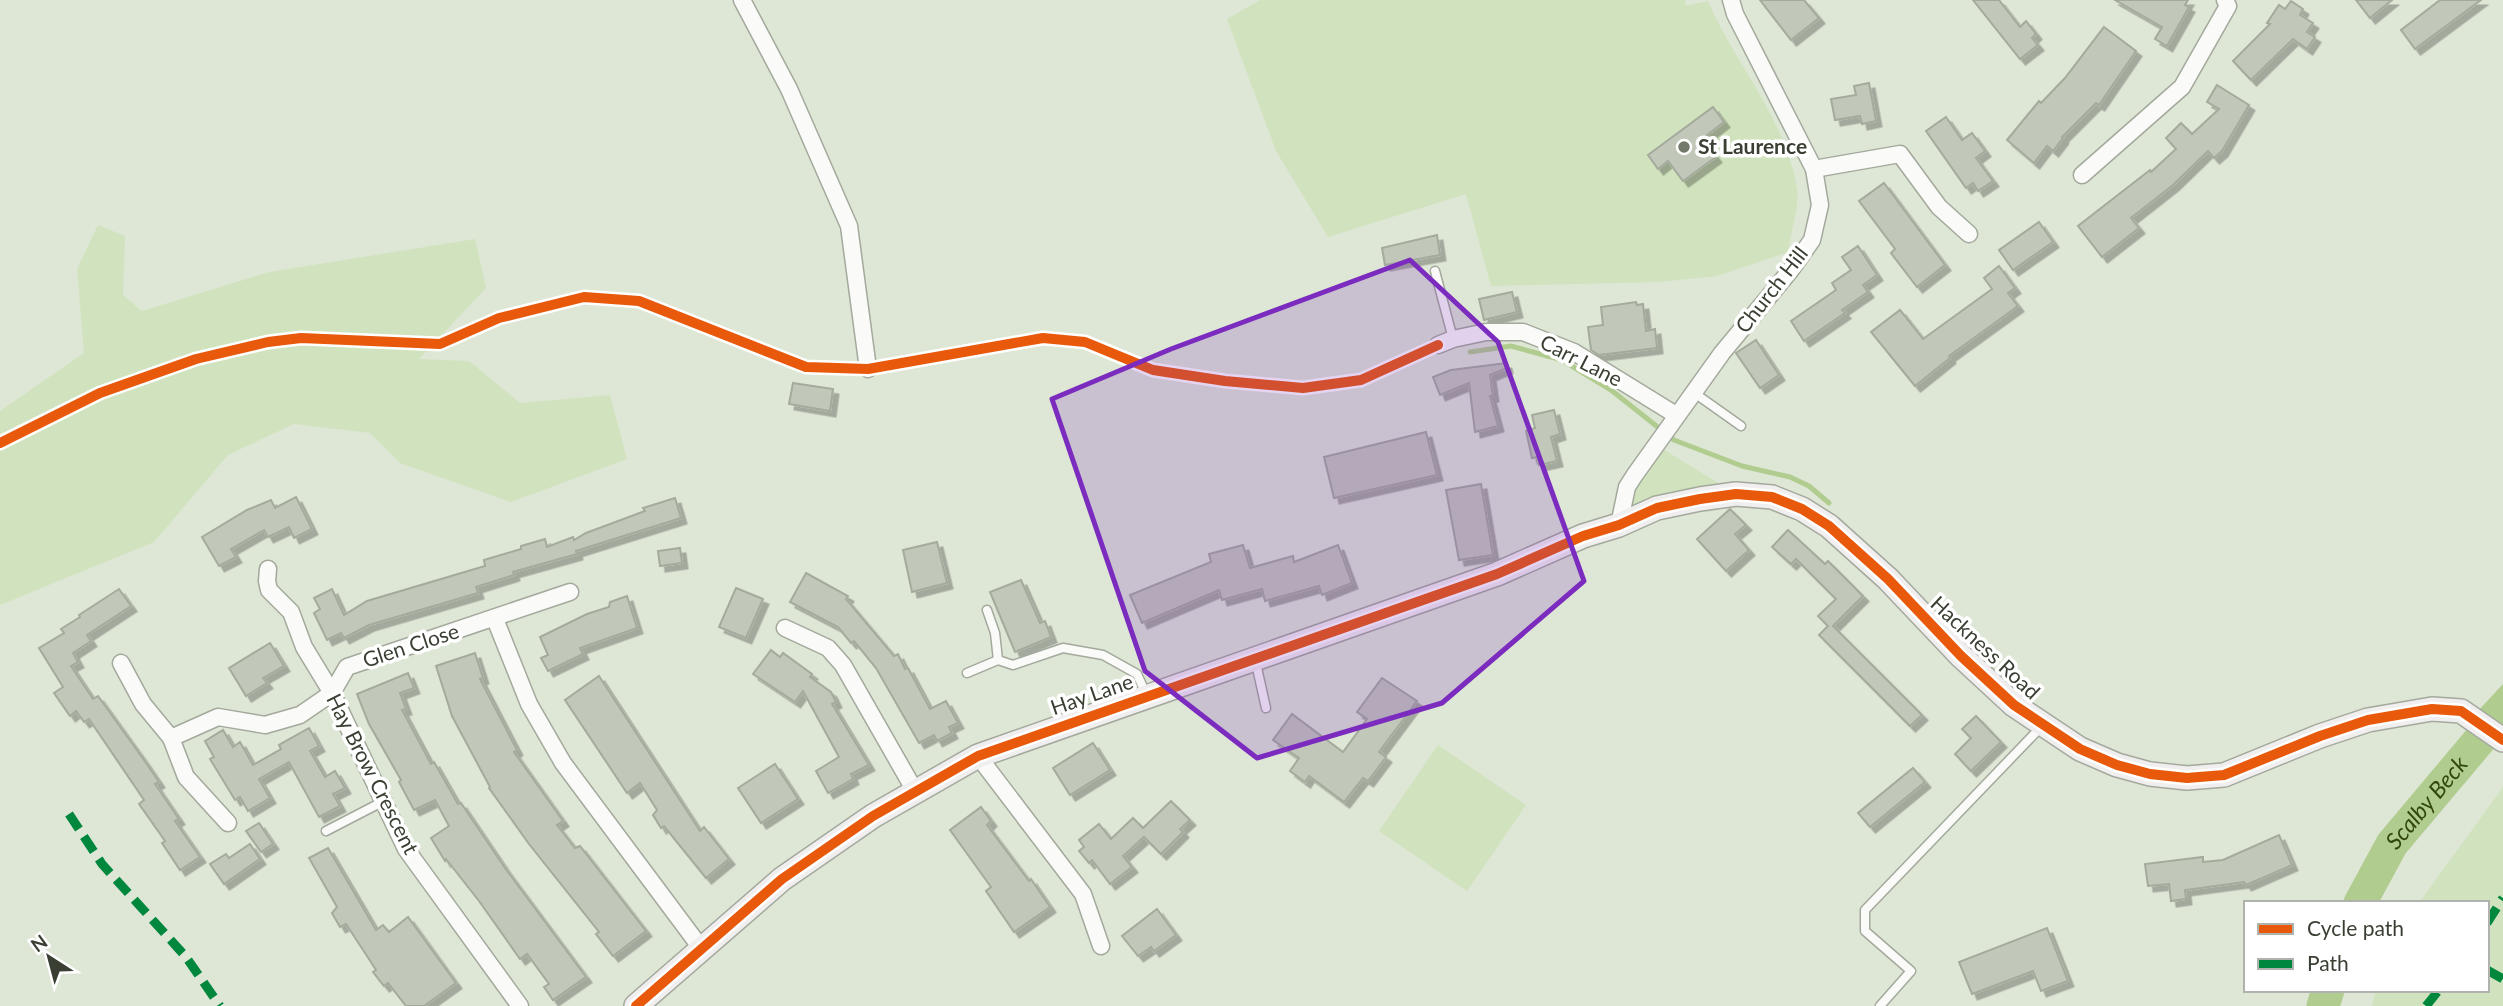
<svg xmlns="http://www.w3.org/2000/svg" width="2503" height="1006" font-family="Lato,sans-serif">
<defs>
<filter id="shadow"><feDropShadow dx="5.5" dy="5.5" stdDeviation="0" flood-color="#0004"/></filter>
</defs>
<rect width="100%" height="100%" fill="#dee6d5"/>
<g fill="#d1e3be">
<path d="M1260,0h425l1,6 22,-5c27,63 78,118 89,188 3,16 -7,46 -9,63l-71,24 -57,6 -169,4 -25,-92 -138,43 -52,-86 -49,-132z"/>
<path d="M98,225l27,11 -2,59 19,16 127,-39 206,-33 11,49 -67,71 50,2 51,42 90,-8 17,64 -116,43 -111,-39 -30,-30 -76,-9 -66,31 -74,87 -154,63v-194l84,-58 -7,-84z"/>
<path d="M1655,444l81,50 -117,31z"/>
<path d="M1438,745l88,60 -59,86 -88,-60z"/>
<path d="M2503,787v219h-131l4,-16h111v-87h-68z"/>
</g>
<path fill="#b1cc8f" d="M2503,684v48l-25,-21z"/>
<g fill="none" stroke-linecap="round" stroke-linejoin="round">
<path stroke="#b1cc8f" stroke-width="5" d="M1470,352l41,-6 51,14 49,30 63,50 68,26 48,11 19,9 20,17"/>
<g stroke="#b1cc8f" stroke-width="33">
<path id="s1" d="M2360,903l32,-59 111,-132"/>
<path d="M2323,1006l5,-16"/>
</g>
</g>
<g fill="#c1c8ba" stroke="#a4ab9d" stroke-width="2" filter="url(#shadow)">
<path d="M1760,0h44l15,18 -28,22z"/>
<path d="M1973,0h26l21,27 6,-6 10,13 -4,4 6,7 -18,14z"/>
<path d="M2115,0h73l-3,5 4,2 -22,39 -12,-7 7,-12z"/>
<path d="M2356,0h36l-22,18z"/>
<path d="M2440,0h41l-66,49 -14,-19z"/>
<path d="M2291,1l12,8 -3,6 13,8 -6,9 8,5 -8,12 -14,-10 -42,41 -18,-19 37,-37 -3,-1 12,-18 6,4z"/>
<path d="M2104,27l32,24 -37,54 -3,-2 -34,34 1,1 -10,13 -6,-5 -13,17 -27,-23 32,-39 2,2 24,-25z"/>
<path d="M1869,83l7,38 -14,3 -2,-8 -25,4 -4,-21 25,-4 -2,-9z"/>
<path d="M2217,85l32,20 -27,46 -8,7 -6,-7 -35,34 -42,33 8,10 -37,29 -24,-31 72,-56 1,2 25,-23 -10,-11 15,-15 11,11 27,-25 -12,-7z"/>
<path d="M1713,107l11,15 -22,17 14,18 -33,24 -15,-20 -10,8 -10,-14z"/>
<path d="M1946,117l16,23 10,-7 13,18 -9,7 17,23 -15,10 -5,-8 -7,5 -40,-57z"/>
<path d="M1884,183l61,82 -28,22 -26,-34 4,-4 -36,-48z"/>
<path d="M2039,222l14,20 -40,28 -14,-20z"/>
<path d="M1437,235l3,20 -55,10 -3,-17z"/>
<path d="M1858,246l19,29 -14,10 5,7 -26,18 3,3 -41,28 -13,-20 45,-31 -4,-7 19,-13 -9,-13z"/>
<path d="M1999,266l16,22 -7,5 10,13 -69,50 1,2 -35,28 -44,-54 29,-22 23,29 69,-50 -8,-11z"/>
<path d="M1512,292l5,20 -33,8 -5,-21z"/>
<path d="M1636,302l1,3 6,-1 3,27 9,-2 2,19 -58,7 -8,-5 -3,-23 15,-2 -2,-18z"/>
<path d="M1756,340l23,35 -19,13 -24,-35z"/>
<path d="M1506,363l1,5 -17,7 3,21h-3l8,30 -23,6 -6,-49 -29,12 -7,-18 18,-7z"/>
<path d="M793,383l40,6 -3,22 -41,-7z"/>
<path d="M1554,410l6,24 -9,3 6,24 -18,4 -1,-8 -6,1 -6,-27 9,-3 -3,-13z"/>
<path d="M1426,432l11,43 -103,23 -10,-41z"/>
<path d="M1481,484l12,71 -34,5 -13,-70z"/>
<path d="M296,497l16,32 -18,9 -5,-11 -21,10 -4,-7 -33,19 5,8 -17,9 -17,-29 45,-27 24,-10 4,8z"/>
<path d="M675,498l6,20 -105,33 1,3 -64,18 1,3 -38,12 2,6 -109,32 -25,13 -3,-5 -14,7 -13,-27 6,-4 -6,-11 18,-9 12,26 23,-14 118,-35 -1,-6 37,-11v-3l24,-7 2,8 26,-10 1,3 12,-7 59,-22 -2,-3z"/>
<path d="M1730,509l16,16 -11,9 14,16 -23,21 -29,-32z"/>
<path d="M1788,530l37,34 3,-3 35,35 -30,30 89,89 -12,11 -91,-91 9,-9 -10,-10 18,-17 -40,-40 -5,5 -19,-17z"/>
<path d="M937,542l10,41 -35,9 -9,-42z"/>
<path d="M1243,545l7,23 43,-12 1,6 44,-17 14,38 -30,12 -3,-9 -54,15 -3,-12 -40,11 -3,-10 -77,33 -12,-28 81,-33 -2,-8z"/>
<path d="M680,548l2,15 -22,3 -2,-15z"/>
<path d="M806,573l42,23 -2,3 48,57 4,-2 7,15 3,-1 22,41 16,-8 12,22 -9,4 3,6 -15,8 -3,-6 -15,8 -43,-75 -22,-27 -3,2 -13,-16 -48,-25z"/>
<path d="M1021,580l19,43 5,-2 6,16 -36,15 -25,-60z"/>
<path d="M736,588l27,11 -17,39 -27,-11z"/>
<path d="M119,589l12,17 -44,29 4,6 -18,12 5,9 -7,4 22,33 5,-3 46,64 15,22 -4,2 24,35 -4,2 25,36 -20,13 -18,-27 3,-2 -26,-37 5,-4 -55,-81 -5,3 -8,-11 -6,5 -16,-23 9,-6 -24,-39 25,-15 -3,-4 19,-12 -1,-2z"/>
<path d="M627,596l10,32 -57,20 3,6 -35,17 -7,-13 7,-3 -8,-18 47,-23 22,-7 1,-5z"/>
<path d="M270,643l14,23 -21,12 4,5 -21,13 -17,-28z"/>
<path d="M771,650l9,7 3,-4 29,21 -2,3 21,15 5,10 -4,2 37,61 -18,9 2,5 -25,14 -12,-22 23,-14 -36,-66 -8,11 -42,-28z"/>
<path d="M475,653l8,25 -3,1 37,71 -3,2 49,69 -6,4 18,23 5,-2 66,85 -33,25 -17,-22 3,-2 -70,-88 -40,-56 1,-1 -38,-71 -16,-50z"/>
<path d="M408,673l6,15 -14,5 6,16 -4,1 29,54 3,-2 24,42 3,-1 44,65 81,109 -33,23 -9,-13 5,-3 -22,-30 -7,5 -41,-58 -33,-42 -1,2 -14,-23 18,-12 -14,-26 -21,10 -15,-28 2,-2 -32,-56 -12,-30z"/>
<path d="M599,676l101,155 4,-4 25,32 -23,19 -42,-52 -3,2 -8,-13 4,-5 -17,-27 -13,10 -62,-93z"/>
<path d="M1382,678l35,23 -38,51 7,5 -18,24 -5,-3 -19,24 -35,-26 -4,6 -15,-11 9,-13 -26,-18 19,-26 51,38 24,-33 -10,-7z"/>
<path d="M1976,716l25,26 -30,29 -16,-17 16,-16 -9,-9z"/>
<path d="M309,728l10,18 -9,5 15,26 10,-6 10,17 -12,6 7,12 -21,11 -30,-55 -30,17 11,19 -22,13 -8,-14 -5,3 -25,-41 4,-2 -9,-16 18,-11 10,17 7,-5 13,23 28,-16 -2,-4z"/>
<path d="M1093,743l17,27 -40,25 -17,-27z"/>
<path d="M775,764l23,35 -37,24 -23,-35z"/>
<path d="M1913,768l12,14 -55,45 -12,-14z"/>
<path d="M1171,801l19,19 -10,9 3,3 -22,22 -17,-17 -21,19 9,11 -22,17 -18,-24 -3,3 -10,-12 5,-4 -5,-7 20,-16 12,15 22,-21 10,10z"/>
<path d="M981,807l10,14 -4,4 42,56 2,-2 19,28 -36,25 -28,-41 5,-4 -41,-57z"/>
<path d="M259,823l14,21 -12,8 -15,-21z"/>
<path d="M2279,835l13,30 -46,20 -2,-3 -59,8 1,9 -15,2 -2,-17 -21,2 -3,-22 58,-7v5l20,-2z"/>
<path d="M250,844l10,15 -36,25 -14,-20 16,-10 3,4z"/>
<path d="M328,848l48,82 7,-5 6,7 19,-15 48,66 -32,23h-18l-18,-23 -4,3 -11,-14 3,-2 -9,-14 -21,-32 -6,3 -8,-14 5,-6 -28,-49z"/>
<path d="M1157,909l19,26 -22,16 -3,-4 -13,9 -16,-20z"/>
<path d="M2047,928l21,53 -27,10 -8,-20 -61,23 -13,-32z"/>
</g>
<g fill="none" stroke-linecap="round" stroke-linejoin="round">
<defs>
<g id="lane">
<path d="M1435,271l18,68"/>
<path d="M1693,392l48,34"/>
<path d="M987,610l8,23 3,27 15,5 50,-17 40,7 34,19 9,20"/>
<path d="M1255,659l11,49"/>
<path d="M967,673l31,-13"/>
<path d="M326,831l58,-30"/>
<path d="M1880,1006l31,-35 -46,-40v-21l176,-183"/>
</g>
<g id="street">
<path d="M742,0l47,89 60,137 19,143"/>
<path d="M1814,169l86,-15 39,53 30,27"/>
<path d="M2082,175l100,-88 46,-81 -3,-6"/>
<path d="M1438,345l15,-6 33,-7h37l51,20 102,63"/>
<path d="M1619,525l8,-38 7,-11 88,-123 68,-82 22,-31 8,-35 -6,-36 -79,-155 -4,-14"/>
<path d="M268,569l-1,12 2,9 22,22 13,35 28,46 74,156 114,157"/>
<path d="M495,619l34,85 34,59 138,185"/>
<path d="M785,628l43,20 15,17 72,126"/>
<path d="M121,663l22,41 28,34"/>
<path d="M978,756l105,138 18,52"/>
<path d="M228,823l-42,-46 -15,-39 47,-21 47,8 35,-10 32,-22 15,-26 223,-75"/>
</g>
<path id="secondary" d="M636,1006l146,-127 91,-63 105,-60 519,-182 86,-38 36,-11 38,-17 43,-9 36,-5 36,3 30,12 27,17 59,53 73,77 53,49 66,44 37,16 33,9 37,4 37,-3 96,-39 48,-16 64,-11 29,2 42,29"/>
</defs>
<use href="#lane" stroke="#a3a99c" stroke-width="11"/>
<use href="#street" stroke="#a3a99c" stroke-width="19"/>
<use href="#secondary" stroke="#a3a99c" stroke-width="26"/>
<use href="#lane" stroke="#fafbf9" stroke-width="8"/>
<use href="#street" stroke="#fafbf9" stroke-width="16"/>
<use href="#secondary" stroke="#f1eeef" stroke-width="23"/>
<g stroke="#00873e" stroke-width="9" stroke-dasharray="18 9" stroke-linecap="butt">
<path d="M69,814l33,50 84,93 34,49"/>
<path d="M2487,923l16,-25"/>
<path d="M2487,970l16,9"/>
<path d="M2426,1006l13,-16"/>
</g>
<defs>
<g id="cycleway">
<path d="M0,443l100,-50 96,-34 72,-17 33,-4 139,6 59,-26 85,-21 55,4 167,66 62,2 175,-31 42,4 68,28 72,11 78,7 58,-8 77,-35"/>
<path d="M636,1006l146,-127 91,-63 105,-60 519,-182 86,-38 36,-11 38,-17 43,-9 36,-5 36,3 30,12 27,17 59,53 73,77 53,49 66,44 37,16 33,9 37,4 37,-3 96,-39 48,-16 64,-11 29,2 42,29"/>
</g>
</defs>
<use href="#cycleway" stroke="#fff" stroke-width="15"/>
<use href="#cycleway" stroke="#e8590c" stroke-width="10"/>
</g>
<path fill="#7b2cbf" fill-opacity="0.2" stroke="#7b2cbf" stroke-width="5" stroke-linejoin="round" d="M1410,260l88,82 86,239 -142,122 -185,55 -112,-87 -93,-272 119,-50z"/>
<circle fill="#73796b" stroke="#fff" stroke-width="2.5" cx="1684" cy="147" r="7"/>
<g text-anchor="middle" stroke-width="7" stroke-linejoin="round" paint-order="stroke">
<g font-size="21" font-weight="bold" fill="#393f32" stroke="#fff" text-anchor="start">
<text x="1698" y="154">St Laurence</text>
</g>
<g font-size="21" fill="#393f32" stroke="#fff">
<text transform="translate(1772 290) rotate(-52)" y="7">Church Hill</text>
<text transform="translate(1581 361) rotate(27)" y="7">Carr Lane</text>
<text transform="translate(411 646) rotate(-18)" y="7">Glen Close</text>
<text transform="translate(1985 648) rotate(43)" y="7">Hackness Road</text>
<text transform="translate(1092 695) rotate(-19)" y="7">Hay Lane</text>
<text transform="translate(372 774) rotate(63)" y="7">Hay Brow Crescent</text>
</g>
<g font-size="23" font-style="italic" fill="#32470d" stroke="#fff">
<text dy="8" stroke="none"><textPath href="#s1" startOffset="121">Scalby Beck</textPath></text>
</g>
</g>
<rect x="2244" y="901" width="245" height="91" fill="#ffffff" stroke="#b0b2ad" stroke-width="2"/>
<rect x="2258" y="924" width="35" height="10" fill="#e8590c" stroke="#b0b2ad" stroke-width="2"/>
<text x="2307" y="936" font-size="21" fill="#393f32">Cycle path</text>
<rect x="2258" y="959" width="35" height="10" fill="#00873e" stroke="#b0b2ad" stroke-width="2"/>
<text x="2307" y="971" font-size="21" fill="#393f32">Path</text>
<g transform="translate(49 957) rotate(324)" stroke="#ffffff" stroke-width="5" paint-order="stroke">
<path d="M0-5L12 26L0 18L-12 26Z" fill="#393f32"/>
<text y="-10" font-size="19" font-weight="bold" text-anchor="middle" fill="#393f32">N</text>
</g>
</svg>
